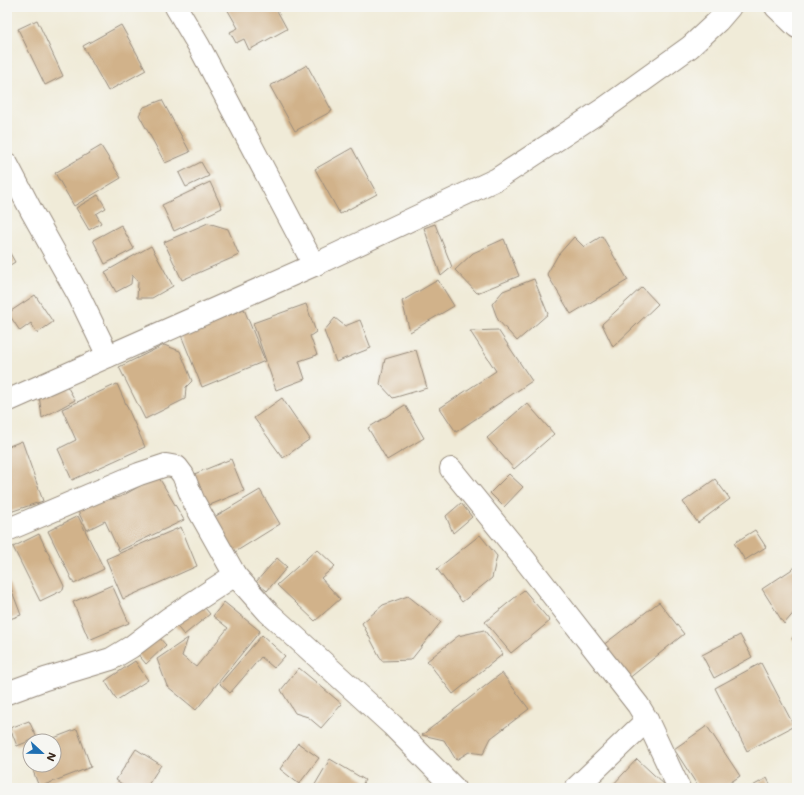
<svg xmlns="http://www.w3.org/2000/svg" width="804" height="795" font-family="Mali,sans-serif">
<rect width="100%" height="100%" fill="#f6f6f2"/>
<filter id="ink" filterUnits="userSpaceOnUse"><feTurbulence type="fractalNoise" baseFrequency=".025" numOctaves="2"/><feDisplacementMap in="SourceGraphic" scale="8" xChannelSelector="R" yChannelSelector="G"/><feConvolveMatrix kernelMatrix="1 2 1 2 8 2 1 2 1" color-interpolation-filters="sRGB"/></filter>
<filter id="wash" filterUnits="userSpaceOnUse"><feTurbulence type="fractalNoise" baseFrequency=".012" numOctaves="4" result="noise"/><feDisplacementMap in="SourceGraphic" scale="16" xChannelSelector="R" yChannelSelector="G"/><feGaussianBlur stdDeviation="0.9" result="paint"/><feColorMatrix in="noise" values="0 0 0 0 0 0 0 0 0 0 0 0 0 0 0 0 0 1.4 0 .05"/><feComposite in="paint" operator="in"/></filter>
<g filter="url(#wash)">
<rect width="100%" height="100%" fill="#f0ebd8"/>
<g id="blocks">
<g fill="#d1b28a">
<path d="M226,7h49l12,22 -38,21 -5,-11 -8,4 -6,-11 8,-4z"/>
<path d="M37,20l26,56 -18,9 -27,-56z"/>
<path d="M121,25l25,45 -38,21 -25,-45z"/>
<path d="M307,65l25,46 -37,20 -25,-45z"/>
<path d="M162,100l28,52 -25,11 -26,-48 5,-8z"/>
<path d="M101,146l20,32 -47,28 -19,-33z"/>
<path d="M352,148l25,46 -37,20 -25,-45z"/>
<path d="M201,162l8,14 -23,11 -7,-14z"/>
<path d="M210,182l12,26 -48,23 -12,-26z"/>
<path d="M98,195l8,13 -10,6 5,9 -12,7 -13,-22z"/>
<path d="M208,223l20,6 11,26 -57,25 -18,-38z"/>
<path d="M435,224l17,43 -11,9 -17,-48z"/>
<path d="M121,225l13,24 -29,15 -12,-24z"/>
<path d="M602,236l26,44 -57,34 -24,-40 11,-19 16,-18 10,10z"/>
<path d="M504,239l15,37 -42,17 -22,-23 18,-17z"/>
<path d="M151,246l22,40 -21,12h-15l1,-16 -6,-7 -1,9 -15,8 -11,-20z"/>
<path d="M7,248l8,14 -8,5z"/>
<path d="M534,279l14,35 -31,27 -19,-21 -6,-16 11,-13z"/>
<path d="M438,280l16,26 -44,26 -8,-31z"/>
<path d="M642,287l16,17 -45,43 -11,-23z"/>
<path d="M35,295l18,27 -16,11 -6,-10 -11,8 -12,-18z"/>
<path d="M306,304l10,28 -6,4 7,19 -18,6 6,18 -29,11 -23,-67z"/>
<path d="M244,309l21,52 -63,26 -21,-52z"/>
<path d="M335,318l10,8 15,-6 11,28 -35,14 -12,-31z"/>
<path d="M498,330l34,51 -76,51 -16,-24 56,-37 -26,-40z"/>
<path d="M164,345l16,6 12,30 -6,6 -1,12 -40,20 -26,-52z"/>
<path d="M416,350l11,38 -34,10 -13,-14 5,-25z"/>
<path d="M64,381l11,19 -33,18 -3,-23z"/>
<path d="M117,384l28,63 -73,33 -14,-31 18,-9 -14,-31z"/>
<path d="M282,398l28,41 -27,19 -29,-40z"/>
<path d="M527,403l27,31 -40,35 -27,-31z"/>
<path d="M405,405l19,33 -37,22 -19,-32z"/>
<path d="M22,441l21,60 -36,12v-66z"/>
<path d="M231,459l13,32 -39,16 -13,-32z"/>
<path d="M509,474l14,13 -19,20 -14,-14z"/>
<path d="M158,476l26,44 -65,31 -14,-30 -18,9 -11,-23 44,-10z"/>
<path d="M715,479l15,20 -32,24 -15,-21z"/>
<path d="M260,490l20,34 -48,30 -21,-35z"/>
<path d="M461,503l11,14 -19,16 -7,-17z"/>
<path d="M78,516l26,53 -30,15 -26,-53z"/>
<path d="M181,527l16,39 -74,33 -17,-40z"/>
<path d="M755,530l11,17 -21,13 -11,-17z"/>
<path d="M39,534l25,52 -1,4 -23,11 -27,-54z"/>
<path d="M480,535l17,21 -5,22 -30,24 -25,-33z"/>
<path d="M317,549l18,17 -14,12 19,21 -25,22 -38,-36z"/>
<path d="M277,558l10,9 -20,24 -11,-9z"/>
<path d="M797,566v43l-13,15 -22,-35z"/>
<path d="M7,578l14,37 -14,5z"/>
<path d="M112,585l17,38 -40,17 -16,-38z"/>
<path d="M524,590l26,31 -39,32 -26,-31z"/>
<path d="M408,596l33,26 -30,38 -29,1 -20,-38 21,-18z"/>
<path d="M200,602l10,12 -26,21 -10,-12z"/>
<path d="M224,602l36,29 -64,79 -29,-24 -10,-27 31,-21 -6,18 14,11 32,-39 -15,-12z"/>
<path d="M659,602l25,32 -56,45 -26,-33z"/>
<path d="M484,630l19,24 -50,40 -26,-33 31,-25z"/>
<path d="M797,630v12l-5,-3z"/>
<path d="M156,634l10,11 -20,19 -10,-12z"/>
<path d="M262,635l23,21 -11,12 -13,-11 -31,36 -10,-9z"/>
<path d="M740,635l12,22 -38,21 -12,-23z"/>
<path d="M135,661l13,19 -31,20 -12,-19z"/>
<path d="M761,663l33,63 -47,25 -32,-63z"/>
<path d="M299,668l43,36 -21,24 -13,-11 -13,-4 -14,-23z"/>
<path d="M502,673l27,36 -38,29 -8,16 -14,-2 -13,8 -12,-20 -22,-5z"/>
<path d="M29,721l8,17 -20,8 -7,-18z"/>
<path d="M707,726l33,50 -18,12h-23l-25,-39z"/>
<path d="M77,729l14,38 -52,20 -8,-22h23v-24h-8z"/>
<path d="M298,743l21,15 -20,26 -19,-15z"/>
<path d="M30,747v15l-5,-13z"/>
<path d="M136,749l25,16 -15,23h-18l-12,-8z"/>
<path d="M330,759l35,21 -5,8h-47z"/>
<path d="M637,759l30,28 -1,1h-56z"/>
<path d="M767,778l5,10h-23z"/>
</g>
</g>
</g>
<g filter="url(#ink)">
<use href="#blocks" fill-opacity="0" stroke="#968a7b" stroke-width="1"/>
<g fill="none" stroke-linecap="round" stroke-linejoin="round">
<defs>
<g id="street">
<path d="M176,7l23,39 115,219"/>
<path d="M776,7l21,20"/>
<path d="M7,164l25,48 47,84 29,60"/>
<path d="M7,401l307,-136 183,-86 108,-71 85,-61 28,-26 12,-14"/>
<path d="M451,469l74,91 113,145 9,15 32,68"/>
<path d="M7,530l132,-56 27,-9 11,2 6,8 11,27 41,73 33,37 124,113 62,63"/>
<path d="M7,693l38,-14 66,-20 20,-12 37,-28 67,-44"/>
<path d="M576,788l71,-68"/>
</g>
</defs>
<use href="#street" stroke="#968a7b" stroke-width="24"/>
<use href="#street" stroke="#fff" stroke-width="22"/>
</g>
</g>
<rect width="804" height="795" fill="none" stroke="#f6f6f2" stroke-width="24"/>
<g transform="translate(42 753) rotate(112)"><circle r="19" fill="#f6f6f2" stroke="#aba49d"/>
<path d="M0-3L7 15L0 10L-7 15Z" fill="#1f6fb2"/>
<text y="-6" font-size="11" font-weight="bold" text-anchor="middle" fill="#3b2a1e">N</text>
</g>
</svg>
